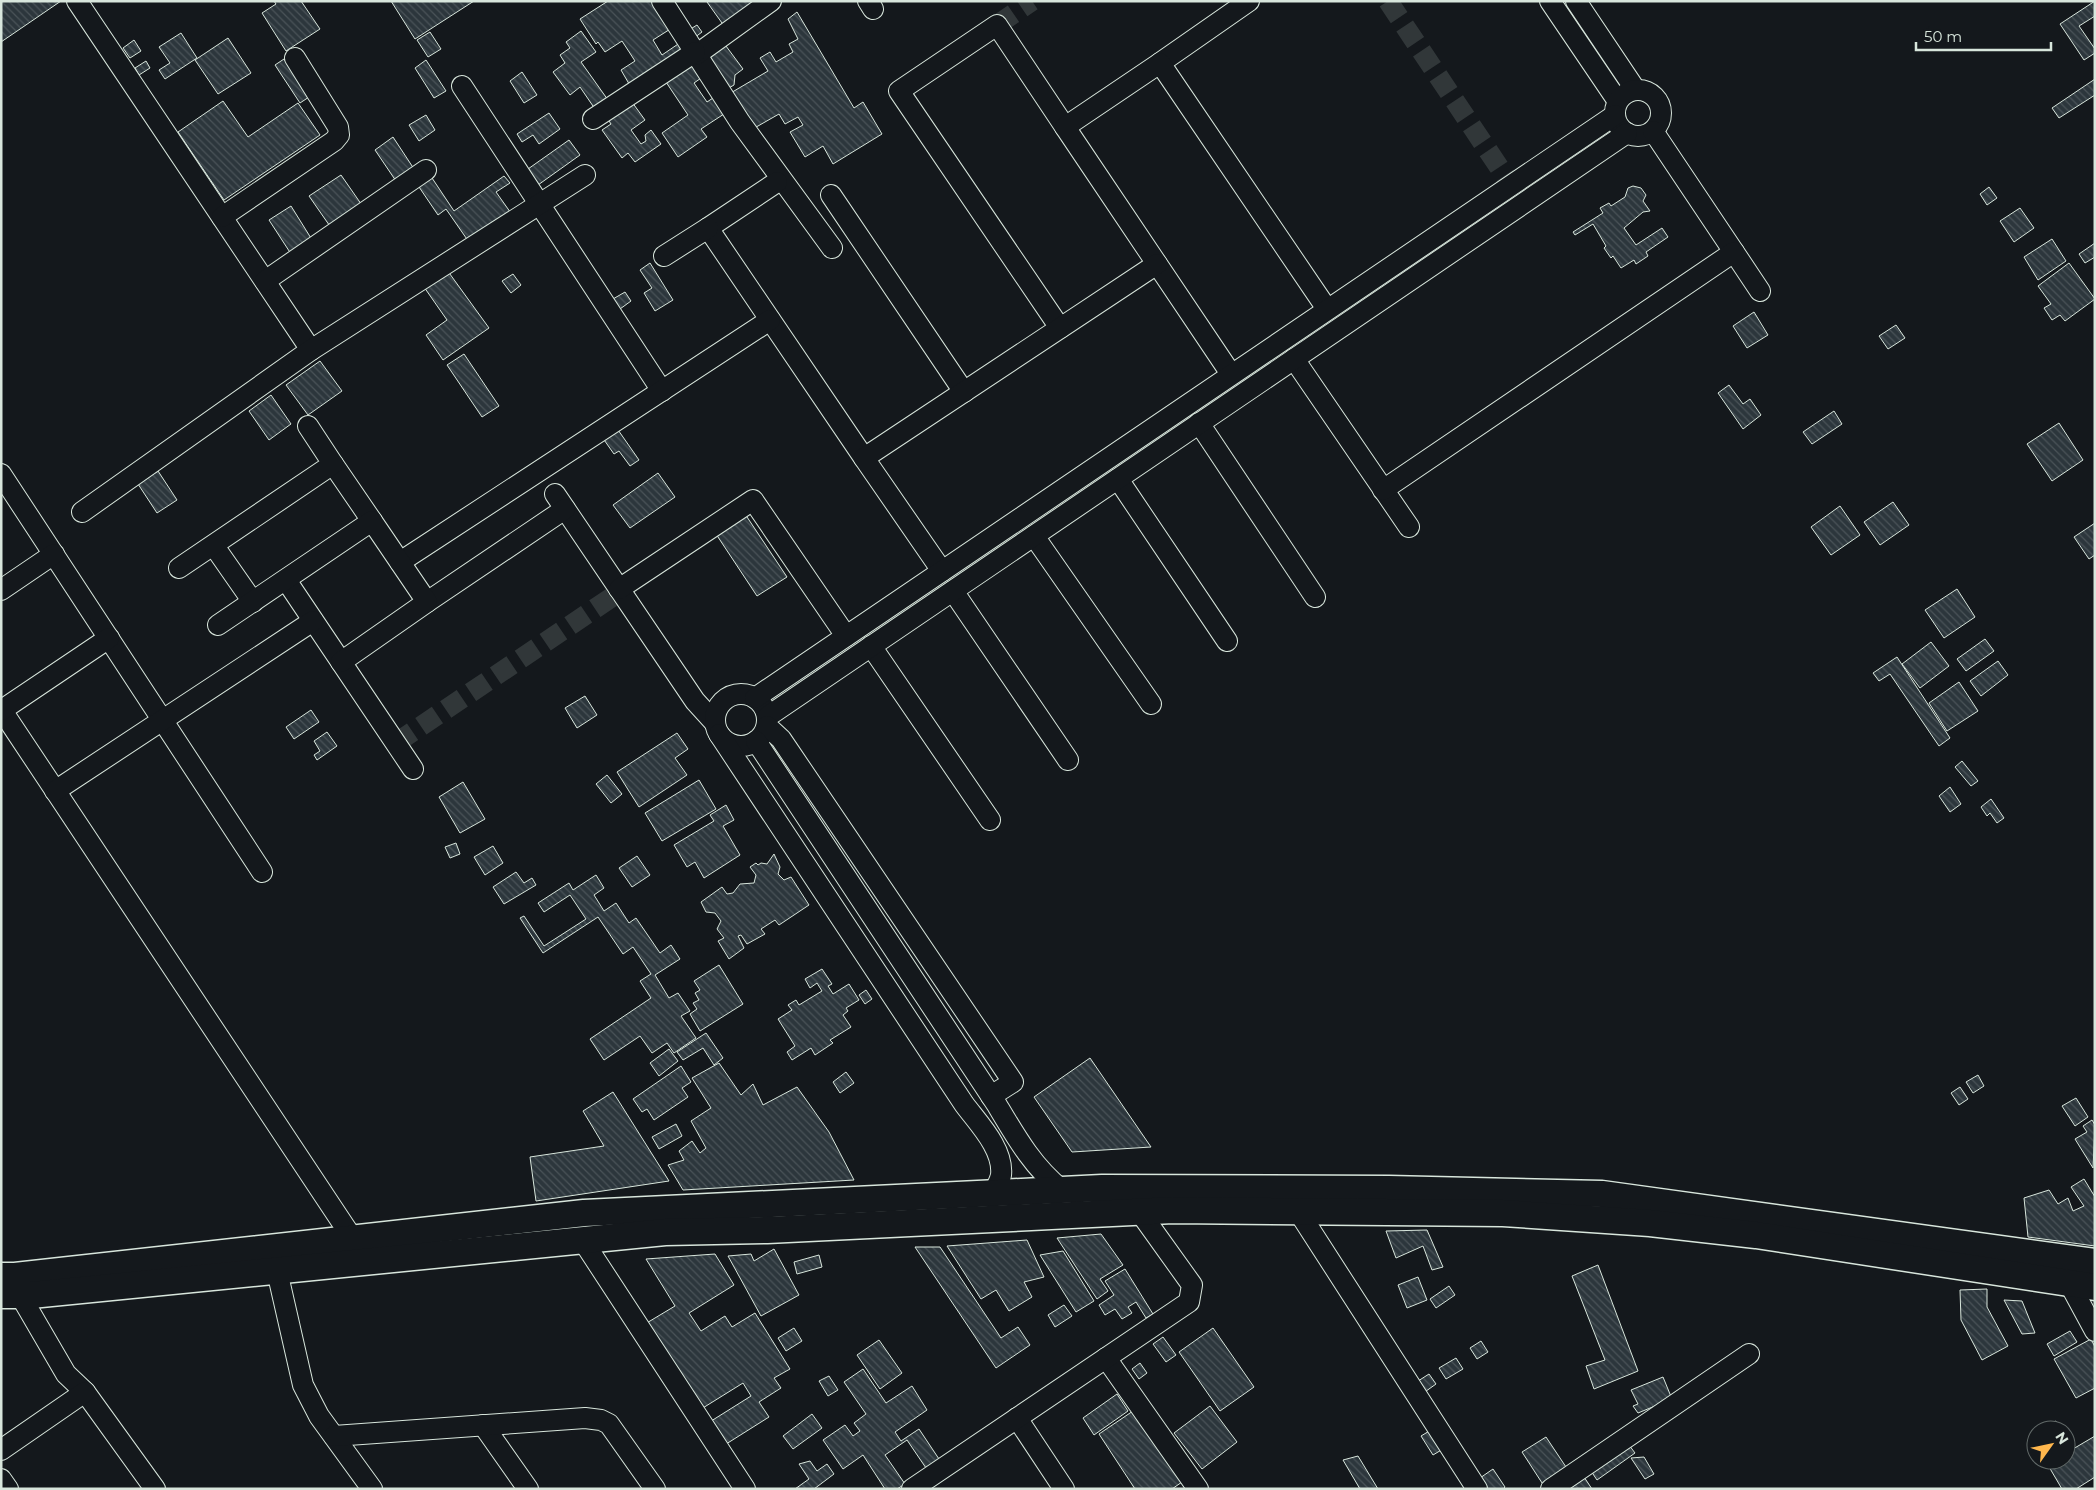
<svg xmlns="http://www.w3.org/2000/svg" width="2096" height="1490" font-family="Montserrat,sans-serif">
<defs>
<pattern id="building-back-hatch" width="6" height="6" patternUnits="userSpaceOnUse" patternTransform="scale(1.25)"><rect width="6" height="6" fill="#2c363c"/><path d="M-1 5l2 2M0 0l6 6M5-1l2 2" fill="none" stroke="#4a5358"/></pattern>
</defs>
<rect width="100%" height="100%" fill="#14181c"/>
<g fill="url(#building-back-hatch)" stroke="#d8e6dc">
<path d="M1,1h60l-60,41z"/>
<path d="M274,1h27l19,28 -34,22 -24,-38 14,-9z"/>
<path d="M391,1h83l-59,38z"/>
<path d="M608,1h51l16,25 -22,14 9,15 22,-15 7,11 -59,38 -11,-19 14,-9 -13,-20 -17,11 -7,-10 -2,2 -16,-25z"/>
<path d="M708,1h59l-40,29 -20,-28z"/>
<path d="M2095,1v15l-16,10 16,23v4l-11,7 -24,-36z"/>
<path d="M797,12l57,96 9,-6 19,32 -49,30 -10,-18 -18,11 -15,-25 13,-7 -5,-8 -13,7 -6,-10 -28,16 -22,-36 39,-23 -8,-13 10,-6 6,10 17,-10 -4,-8 9,-5 -10,-20z"/>
<path d="M697,25l5,7 -8,6 -5,-8z"/>
<path d="M581,31l15,21 -15,10 27,38 -13,9 -15,-22 -10,8 -17,-23 12,-9 -5,-8 10,-7 -4,-6z"/>
<path d="M430,32l11,17 -13,8 -11,-17z"/>
<path d="M181,33l16,25 -32,21 -6,-9 11,-7 -11,-16z"/>
<path d="M228,38l23,35 -33,21 -23,-34z"/>
<path d="M134,40l7,11 -11,7 -7,-10z"/>
<path d="M723,42l20,27 -8,6 -1,10 -7,4 -22,-34z"/>
<path d="M284,59l25,38 -9,6 -25,-38z"/>
<path d="M426,60l20,31 -12,7 -19,-30z"/>
<path d="M693,60l11,16 -10,7 13,19 9,-6 11,16 -26,17 6,8 -29,20 -16,-24 26,-18 -24,-36z"/>
<path d="M146,61l4,7 -11,7 -4,-7z"/>
<path d="M522,72l15,23 -13,8 -14,-22z"/>
<path d="M2095,79v16l-36,23 -7,-10z"/>
<path d="M629,98l16,22 -14,10 10,14 5,-3 -1,-6 6,-5 10,14 -26,18 -7,-9 -6,5 -20,-28 9,-6 -6,-9z"/>
<path d="M223,101l25,36 50,-34 22,32 -96,65 -46,-68z"/>
<path d="M549,113l11,16 -21,15 -6,-9 -11,7 -5,-8z"/>
<path d="M426,115l9,15 -16,11 -10,-16z"/>
<path d="M393,137l23,35 -18,12 -23,-34z"/>
<path d="M569,140l11,15 -42,30 -10,-16z"/>
<path d="M341,175l25,36 -32,21 -25,-36z"/>
<path d="M430,175l24,36 50,-35 6,7 -14,9 17,24 -42,29 -25,-36 -8,6 -23,-34z"/>
<path d="M1633,186l8,2 5,7 -3,6 7,10 -7,1 -19,16 12,17 26,-17 6,9 -22,15 2,4 -12,8 -2,-4 -13,8 -8,-12 -2,2 -7,-10 2,-2 -13,-22 -18,11 -2,-3 30,-19 -3,-5 9,-5 2,3 14,-9 3,-9z"/>
<path d="M1989,187l8,11 -10,7 -7,-11z"/>
<path d="M291,206l23,37 -21,14 -24,-37z"/>
<path d="M2020,208l14,20 -20,14 -14,-21z"/>
<path d="M2052,239l14,22 -28,19 -14,-23z"/>
<path d="M2095,243v14l-10,6 -6,-9z"/>
<path d="M650,263l23,37 -18,11 -11,-18 8,-5 -12,-18z"/>
<path d="M2069,263l26,36 -30,22 -5,-6 -8,5 -8,-12 7,-4 -13,-18z"/>
<path d="M447,270l42,58 -46,32 -17,-25 21,-15 -23,-33z"/>
<path d="M513,274l8,11 -10,8 -9,-12z"/>
<path d="M625,292l6,9 -11,8 -7,-10z"/>
<path d="M1754,312l14,23 -21,13 -14,-22z"/>
<path d="M1896,325l9,13 -17,11 -9,-13z"/>
<path d="M464,354l35,52 -17,11 -35,-52z"/>
<path d="M320,361l22,30 -34,24 -22,-30z"/>
<path d="M1729,385l14,19 7,-5 11,16 -18,14 -25,-36z"/>
<path d="M271,395l20,29 -22,16 -20,-29z"/>
<path d="M1834,411l8,13 -30,20 -9,-12z"/>
<path d="M2059,423l24,37 -31,21 -25,-37z"/>
<path d="M616,427l23,33 -9,6 -11,-15 -5,3 -12,-17z"/>
<path d="M158,471l19,29 -20,13 -19,-29z"/>
<path d="M658,473l17,24 -45,31 -17,-23z"/>
<path d="M1893,502l16,23 -29,20 -16,-23z"/>
<path d="M1840,506l20,29 -29,20 -20,-28z"/>
<path d="M745,514l42,63 -30,19 -41,-62z"/>
<path d="M2095,523v32l-6,4 -15,-22z"/>
<path d="M1957,589l18,28 -31,21 -19,-28z"/>
<path d="M1985,639l9,12 -28,20 -9,-12z"/>
<path d="M1931,642l18,24 -29,22 -18,-24z"/>
<path d="M1897,657l53,81 -11,8 -49,-72 -11,7 -6,-8z"/>
<path d="M1998,661l10,14 -27,21 -11,-15z"/>
<path d="M1959,682l19,29 -31,20 -18,-28z"/>
<path d="M585,696l12,19 -20,13 -12,-20z"/>
<path d="M311,710l8,12 -25,17 -8,-12z"/>
<path d="M327,732l10,14 -20,14 -3,-5 6,-4 -6,-10z"/>
<path d="M677,733l11,16 -13,9 12,17 -48,32 -22,-35z"/>
<path d="M1962,761l16,20 -7,5 -16,-19z"/>
<path d="M607,775l15,19 -11,9 -15,-19z"/>
<path d="M699,780l17,29 -54,32 -17,-28z"/>
<path d="M463,782l22,37 -25,14 -21,-36z"/>
<path d="M1950,787l11,17 -11,8 -11,-16z"/>
<path d="M1991,799l13,19 -7,5 -7,-10 -3,3 -6,-9z"/>
<path d="M726,805l8,15 -11,6 17,29 -36,23 -9,-16 -8,5 -13,-22 40,-24 -4,-6z"/>
<path d="M456,843l4,11 -10,4 -5,-11z"/>
<path d="M493,846l10,17 -18,12 -11,-18z"/>
<path d="M774,854l6,13 -2,7 6,6 7,-3 18,28 -30,20 -4,-5 -14,9 4,5 -18,10 -6,-9 -3,1 6,12 -15,11 -11,-18 6,-3 -7,-9 4,-8 -6,-8 -9,-1 -5,-10 21,-15 5,7 6,-1 7,-9 14,-1 2,-8 -6,-8 6,-4 2,2 3,-2 6,1z"/>
<path d="M637,856l13,19 -18,12 -13,-19z"/>
<path d="M516,872l8,11 8,-5 4,7 -32,19 -11,-17z"/>
<path d="M596,875l8,13 -10,7 10,16 12,-8 13,20 7,-5 24,35 11,-8 9,14 -25,16 14,23 9,-5 12,18 -9,5 15,22 -22,15 -7,-10 -15,10 -12,-17 -36,24 -14,-21 61,-41 -11,-17 11,-7 -18,-27 -10,7 -25,-37 -55,36 -23,-35 4,-2 20,30 42,-27 -16,-24 -26,17 -6,-9 31,-20 4,7z"/>
<path d="M719,965l24,39 -43,27 -10,-17 7,-5 -4,-6 6,-3 -4,-7 5,-3 -6,-9z"/>
<path d="M822,969l10,15 -4,2 5,8 16,-10 10,16 -13,8 2,3 -5,4 8,12 -21,13 3,3 -18,12 -4,-7 -19,12 -5,-8 8,-6 -17,-27 14,-9 -4,-5 8,-5 3,5 23,-14 -5,-8 -7,5 -5,-9z"/>
<path d="M866,990l6,9 -7,5 -6,-9z"/>
<path d="M706,1033l17,25 -9,7 -11,-17 -20,12 -6,-8z"/>
<path d="M669,1049l9,12 -19,15 -9,-13z"/>
<path d="M1090,1058l61,89 -79,5 -38,-55z"/>
<path d="M719,1063l22,32 12,-11 10,21 34,-18 32,45 25,48 -171,10 -15,-25 16,-5 -5,-9 13,-10 8,12 6,-5 -15,-27 20,-13 -19,-30z"/>
<path d="M681,1066l10,16 -9,6 6,9 -34,23 -7,-11 -5,3 -9,-13z"/>
<path d="M846,1072l8,11 -14,10 -7,-11z"/>
<path d="M1978,1075l6,11 -11,7 -7,-11z"/>
<path d="M1960,1087l8,12 -9,6 -8,-12z"/>
<path d="M613,1092l56,89 -133,20 -6,-44 74,-11 -21,-35z"/>
<path d="M2076,1098l12,19 -13,9 -13,-20z"/>
<path d="M2092,1120l3,5 -2,43 -18,-29 12,-7 -4,-6z"/>
<path d="M676,1124l6,12 -23,13 -7,-12z"/>
<path d="M2084,1179l11,18v49l-67,-9 -4,-39 25,-8 9,14 10,-6 5,13 11,-5 -13,-19z"/>
<path d="M1427,1230l16,37 -11,3 -9,-24 -27,12 -10,-27z"/>
<path d="M1101,1234l22,31 -23,14 8,12 -11,8 -40,-61z"/>
<path d="M1027,1240l17,37 -20,5 8,15 -23,14 -13,-21 -15,9 -34,-53z"/>
<path d="M915,1247h25l61,91 17,-11 12,18 -34,23z"/>
<path d="M774,1249l25,46 -38,21 -33,-60 23,-2 3,7z"/>
<path d="M1063,1251l31,50 -18,11 -36,-57z"/>
<path d="M715,1254l19,31 -45,28 12,18 24,-15 7,11 23,-14 35,56 -16,9 7,10 -22,14 10,15 -46,29 -15,-23 43,-27 -8,-13 -45,28 -53,-87 30,-18 -29,-47z"/>
<path d="M819,1255l3,12 -25,7 -3,-12z"/>
<path d="M1598,1265l40,106 -44,18 -8,-23 19,-6 -33,-84z"/>
<path d="M1125,1269l28,45 -7,4 -10,-16 -8,5 4,6 -10,6 -7,-10 -10,6 -6,-10 15,-10 -9,-14z"/>
<path d="M1418,1277l9,23 -20,8 -9,-23z"/>
<path d="M1449,1286l6,9 -19,13 -6,-9z"/>
<path d="M1987,1289v18l21,39 -26,14 -21,-40 -1,-30z"/>
<path d="M2004,1300l18,1 13,32 -13,1z"/>
<path d="M1064,1305l8,11 -17,11 -7,-12z"/>
<path d="M794,1328l8,13 -16,10 -8,-13z"/>
<path d="M1213,1328l41,59 -34,24 -41,-59z"/>
<path d="M2070,1331l7,11 -23,14 -7,-12z"/>
<path d="M1163,1337l13,18 -10,7 -13,-18z"/>
<path d="M2091,1339l4,8v41l-19,10 -22,-39z"/>
<path d="M879,1340l23,33 -22,16 -23,-34z"/>
<path d="M1481,1341l7,11 -11,7 -7,-11z"/>
<path d="M1456,1358l7,11 -17,10 -7,-11z"/>
<path d="M1140,1363l7,10 -8,6 -7,-10z"/>
<path d="M863,1369l23,34 26,-17 15,24 -32,22 6,9 18,-12 20,30 -13,9 -19,-28 -22,15 20,29 -8,5h-12l-22,-34 -20,14 -20,-29 22,-15 8,11 7,-5 -6,-8 12,-9 -22,-32z"/>
<path d="M1429,1374l7,10 -14,10 -7,-11z"/>
<path d="M829,1376l9,14 -10,6 -9,-15z"/>
<path d="M1663,1377l9,22 -34,14 -5,-7 5,-2 -7,-14z"/>
<path d="M1117,1394l11,17 -34,24 -11,-17z"/>
<path d="M1210,1406l27,36 -35,27 -28,-36z"/>
<path d="M1133,1411l49,71 -10,7h-37l-36,-55z"/>
<path d="M812,1414l10,14 -29,21 -10,-13z"/>
<path d="M2056,1421l6,9h-22z"/>
<path d="M1431,1430l12,19 -10,6 -12,-19z"/>
<path d="M2095,1436v41l-19,12h-14l-17,-29h21v-23l7,12z"/>
<path d="M1546,1437l22,33 -24,16 -22,-34z"/>
<path d="M1629,1445l6,8 -38,27 -6,-9z"/>
<path d="M1358,1456l20,33h-18l-17,-29z"/>
<path d="M1644,1457l10,17 -9,5 -14,-21z"/>
<path d="M810,1461l7,10 10,-7 7,10 -20,15h-19l14,-10 -10,-15z"/>
<path d="M1493,1469l12,18 -2,2h-16l-7,-11z"/>
<path d="M1582,1474l10,15h-31z"/>
</g>
<g fill="none" stroke-linecap="round" stroke-linejoin="round">
<g stroke="#313739" stroke-width="20" stroke-dasharray="20 10" stroke-linecap="butt">
<path d="M1388,1l123,184"/>
<path d="M997,25l35,-24"/>
<path d="M396,743l225,-152"/>
</g>
<defs>
<g id="minor">
<path d="M77,1l234,349"/>
<path d="M662,1l78,121 92,126"/>
<path d="M868,1l5,8"/>
<path d="M1550,1l67,99"/>
<path d="M1576,1l59,88"/>
<path d="M696,55l75,-54"/>
<path d="M1160,63l89,-62"/>
<path d="M462,86l200,305"/>
<circle cx="1638" cy="113" r="23"/>
<path d="M593,119l102,-67"/>
<path d="M1653,131l81,121"/>
<path d="M777,182l-69,46 156,230"/>
<path d="M831,195l133,197"/>
<path d="M222,217l112,-76 5,-6 -1,-8 -43,-69"/>
<path d="M664,256l44,-28"/>
<path d="M265,281l161,-111"/>
<path d="M1060,328l-161,-237 98,-66 68,102"/>
<path d="M1294,359l115,168"/>
<path d="M1231,374l-166,-247 95,-64 167,246"/>
<path d="M1199,423l116,174"/>
<path d="M333,464l39,57"/>
<path d="M1,474l261,398"/>
<path d="M1118,479l109,162"/>
<path d="M1383,490l351,-238 26,39"/>
<path d="M555,494l140,207 20,22"/>
<path d="M82,512l229,-162 274,-175"/>
<path d="M1034,536l117,168"/>
<path d="M214,546l39,56"/>
<path d="M400,562l370,-242"/>
<path d="M179,568l154,-104 -25,-38"/>
<path d="M942,571l-78,-113 293,-194"/>
<path d="M286,580l127,189"/>
<path d="M619,589l134,-89 93,136"/>
<path d="M1,590l53,-36"/>
<path d="M953,591l115,169"/>
<path d="M427,602l138,-93"/>
<path d="M218,625l154,-104 55,81 -86,60"/>
<path d="M871,646l119,174"/>
<circle cx="741" cy="720" r="26"/>
<path d="M755,698l860,-583"/>
<path d="M1,709l352,530"/>
<path d="M2,710l107,-72"/>
<path d="M767,717l860,-584"/>
<path d="M767,726l14,13 232,343 -22,14"/>
<path d="M719,734l245,370c14,19 40,45 37,71 -1,6 -5,12 -7,18"/>
<path d="M756,741l241,364c19,32 36,62 65,85"/>
<path d="M55,791l258,-170"/>
<path d="M1298,1211l179,278"/>
<path d="M583,1241l162,248"/>
<path d="M277,1271l26,114 16,31 53,73"/>
<path d="M2069,1283l26,48"/>
<path d="M20,1295l46,79 19,18 70,97"/>
<path d="M1106,1358l92,131"/>
<path d="M1017,1418l47,71"/>
<path d="M483,1425l45,64"/>
<path d="M334,1436l251,-18 16,2 8,4 46,65"/>
<path d="M1,1450l84,-58"/>
<path d="M1,1479l7,10"/>
<path d="M912,1489l277,-187 3,-17 -53,-74"/>
<path d="M1551,1489l198,-135"/>
</g>
<g id="major">
<path d="M1,1276h14l569,-63 518,-25 287,1 213,5 493,68"/>
<path d="M1,1295h30l634,-63 102,-2 406,-20 330,3 147,10 106,12 339,52"/>
</g>
</defs>
<use href="#minor" stroke="#d8e6dc" stroke-width="22"/>
<use href="#major" stroke="#d8e6dc" stroke-width="29"/>
<use href="#minor" stroke="#14181c" stroke-width="20"/>
<use href="#major" stroke="#14181c" stroke-width="26"/>
</g>
<rect width="2096" height="1490" fill="none" stroke="#d8e6dc" stroke-width="5"/>
<g transform="translate(2051 1445) rotate(57)"><circle r="24" fill="#14181c" stroke="#626a69"/>
<path d="M0-4L9 19L0 12L-9 19Z" fill="#ffb74d"/>
<text y="-8" font-size="14" font-weight="bold" text-anchor="middle" fill="#d8e6dc">N</text>
</g>
<path d="M1916 42v8h135v-8" fill="none" stroke="#d8e6dc" stroke-width="2.5"/>
<text x="1924" y="42" font-size="15" fill="#d8e6dc" stroke="#14181c" stroke-width="4" paint-order="stroke">50 m</text>
</svg>
